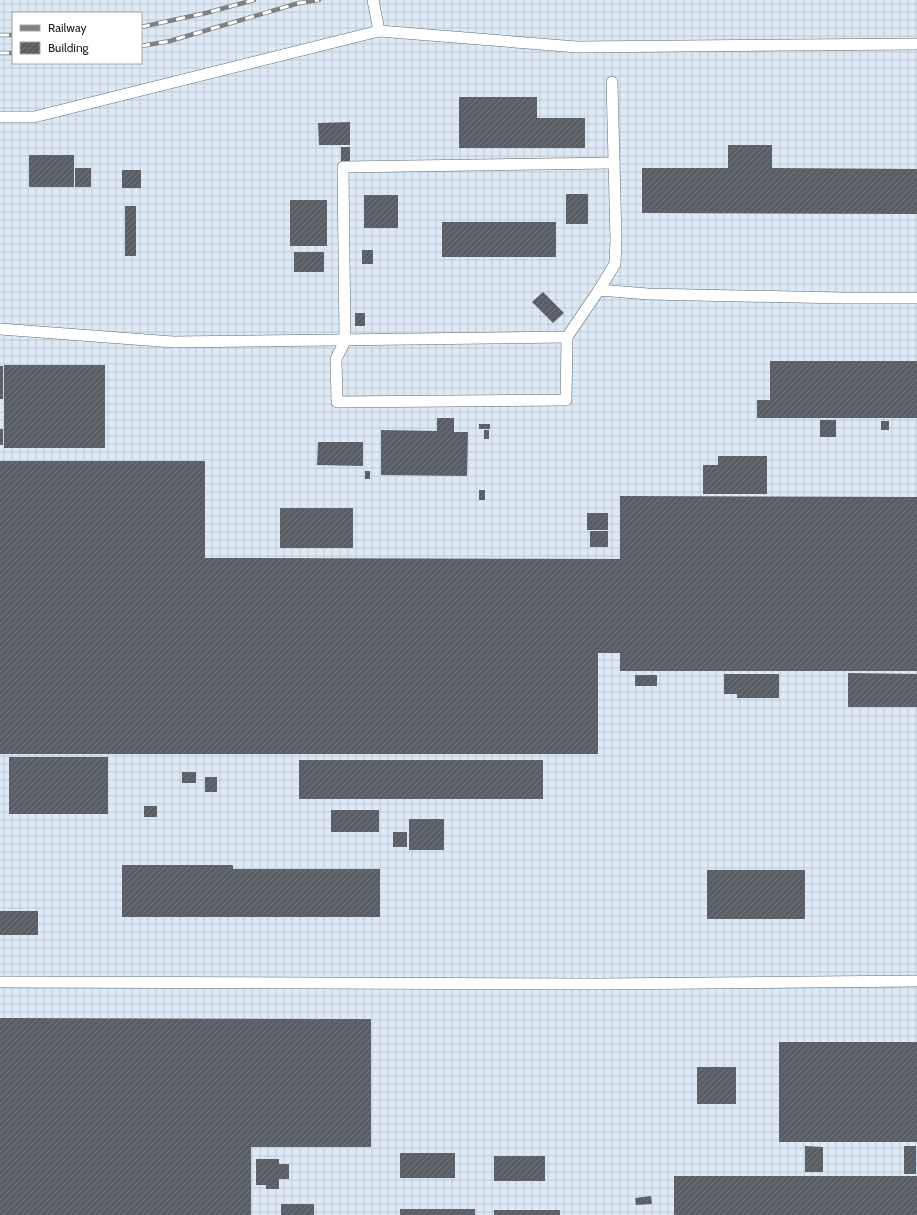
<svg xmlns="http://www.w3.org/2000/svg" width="917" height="1215" font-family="Cabin,sans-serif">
<defs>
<pattern id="industrial-grid" width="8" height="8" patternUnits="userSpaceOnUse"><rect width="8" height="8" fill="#ddeaf5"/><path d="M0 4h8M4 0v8" fill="none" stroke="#bdc8d2"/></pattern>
<pattern id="building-hatch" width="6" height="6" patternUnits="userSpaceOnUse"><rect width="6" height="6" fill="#585e63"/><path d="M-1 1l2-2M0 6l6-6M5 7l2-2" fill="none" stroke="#717579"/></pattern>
</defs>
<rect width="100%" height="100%" fill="#eef5fb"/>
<path fill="url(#industrial-grid)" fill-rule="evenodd" d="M0,0h917v1215h-917zM13,13h128v50h-128z"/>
<g fill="url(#building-hatch)">
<path d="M459,97h78v21h48v30h-126z"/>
<path d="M350,122v23h-31l-1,-22z"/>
<path d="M728,145h44v23l145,1v45l-275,-1v-45h86z"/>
<rect x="341" y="147" width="9" height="14"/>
<rect x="29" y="155" width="45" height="32"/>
<rect x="75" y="168" width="16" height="19"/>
<rect x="122" y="170" width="19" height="18"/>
<rect x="566" y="194" width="22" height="30"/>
<rect x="364" y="195" width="34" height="33"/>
<rect x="290" y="200" width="37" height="46"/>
<rect x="125" y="206" width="11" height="50"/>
<rect x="442" y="222" width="114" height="35"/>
<rect x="362" y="250" width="11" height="14"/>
<rect x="294" y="252" width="30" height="20"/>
<path d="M543,292l21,21 -11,10 -21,-21z"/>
<rect x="355" y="313" width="10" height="13"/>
<path d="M770,361h147v57h-160v-18h13z"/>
<rect x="4" y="365" width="101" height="83"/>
<rect x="0" y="366" width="3" height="33"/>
<path d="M437,418h17v14h14l-1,44 -86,-1v-45l56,1z"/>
<rect x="820" y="420" width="16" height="17"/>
<rect x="881" y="421" width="8" height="9"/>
<rect x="479" y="424" width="11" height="5"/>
<rect x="0" y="429" width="3" height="16"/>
<rect x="484" y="430" width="5" height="9"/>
<path d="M318,442h45v24l-46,-1z"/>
<path d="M718,456h49v38h-64v-29h15z"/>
<path d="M0,461h205v97l415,1v-63l297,1v174h-297v-18h-22v101h-598z"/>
<rect x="365" y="471" width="5" height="8"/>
<rect x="479" y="490" width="6" height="10"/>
<rect x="280" y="508" width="73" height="40"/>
<rect x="587" y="513" width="21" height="17"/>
<rect x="590" y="531" width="18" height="16"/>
<path d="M848,673l69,1v33h-69z"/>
<path d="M724,674h55v24h-42v-4h-13z"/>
<rect x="635" y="675" width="22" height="11"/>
<rect x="9" y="757" width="99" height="57"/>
<rect x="299" y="760" width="244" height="39"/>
<rect x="182" y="772" width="14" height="11"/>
<rect x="205" y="777" width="12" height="15"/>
<rect x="144" y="806" width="13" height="11"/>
<rect x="331" y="810" width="48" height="22"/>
<rect x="409" y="819" width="35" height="31"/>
<rect x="393" y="832" width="14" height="15"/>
<path d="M122,865h111v4h147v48h-258z"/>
<rect x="707" y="870" width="98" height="49"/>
<rect x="0" y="911" width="38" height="24"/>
<path d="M0,1018l371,1v128h-120v68h-251z"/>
<rect x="779" y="1042" width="138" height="100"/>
<rect x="697" y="1067" width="39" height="37"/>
<path d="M805,1146l18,1v25h-18z"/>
<rect x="904" y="1146" width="12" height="28"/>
<rect x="400" y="1153" width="55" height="25"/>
<rect x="494" y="1156" width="51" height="25"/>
<path d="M256,1159h23v5h10v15h-10v10h-13v-4h-10z"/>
<rect x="674" y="1176" width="243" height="39"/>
<path d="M651,1196l1,8 -16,1 -1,-7z"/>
<rect x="281" y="1204" width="33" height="11"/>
<rect x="400" y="1209" width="75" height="6"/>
<rect x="494" y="1210" width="66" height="5"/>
</g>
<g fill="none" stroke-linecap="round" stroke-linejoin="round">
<defs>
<g id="lane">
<path d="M373,0l6,31"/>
<path d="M0,117h34l345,-86 198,16 340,-3"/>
<path d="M599,290l16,-26 1,-24 -4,-158"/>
<path d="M0,329l173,13 394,-5 32,-47 49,4 194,4h75"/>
<path d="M567,337l-1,63 -229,2 -1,-43 9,-18 -2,-174 271,-4"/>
<path d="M0,982l598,2 319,-3"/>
</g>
</defs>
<use href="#lane" stroke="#656b70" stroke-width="12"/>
<use href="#lane" stroke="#fff" stroke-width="11"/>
<defs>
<g id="rail">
<path d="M141,27l65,-14 48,-13"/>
<path d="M0,35h13"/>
<path d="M141,46l29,-5 129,-38 20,-3"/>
<path d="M0,53h13"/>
</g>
</defs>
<use href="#rail" stroke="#7c8184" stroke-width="4.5"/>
<use href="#rail" stroke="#fff" stroke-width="3" stroke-dasharray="9" stroke-linecap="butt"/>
</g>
<rect x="12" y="12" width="130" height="52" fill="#ffffff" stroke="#a4a5a5"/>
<rect x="20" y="25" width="20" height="6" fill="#7c8184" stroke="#a4a5a5"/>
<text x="48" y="32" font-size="12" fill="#1b1d1f">Railway</text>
<rect x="20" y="42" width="20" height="12" fill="url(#building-hatch)" stroke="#a4a5a5"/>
<text x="48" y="52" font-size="12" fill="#1b1d1f">Building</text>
</svg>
